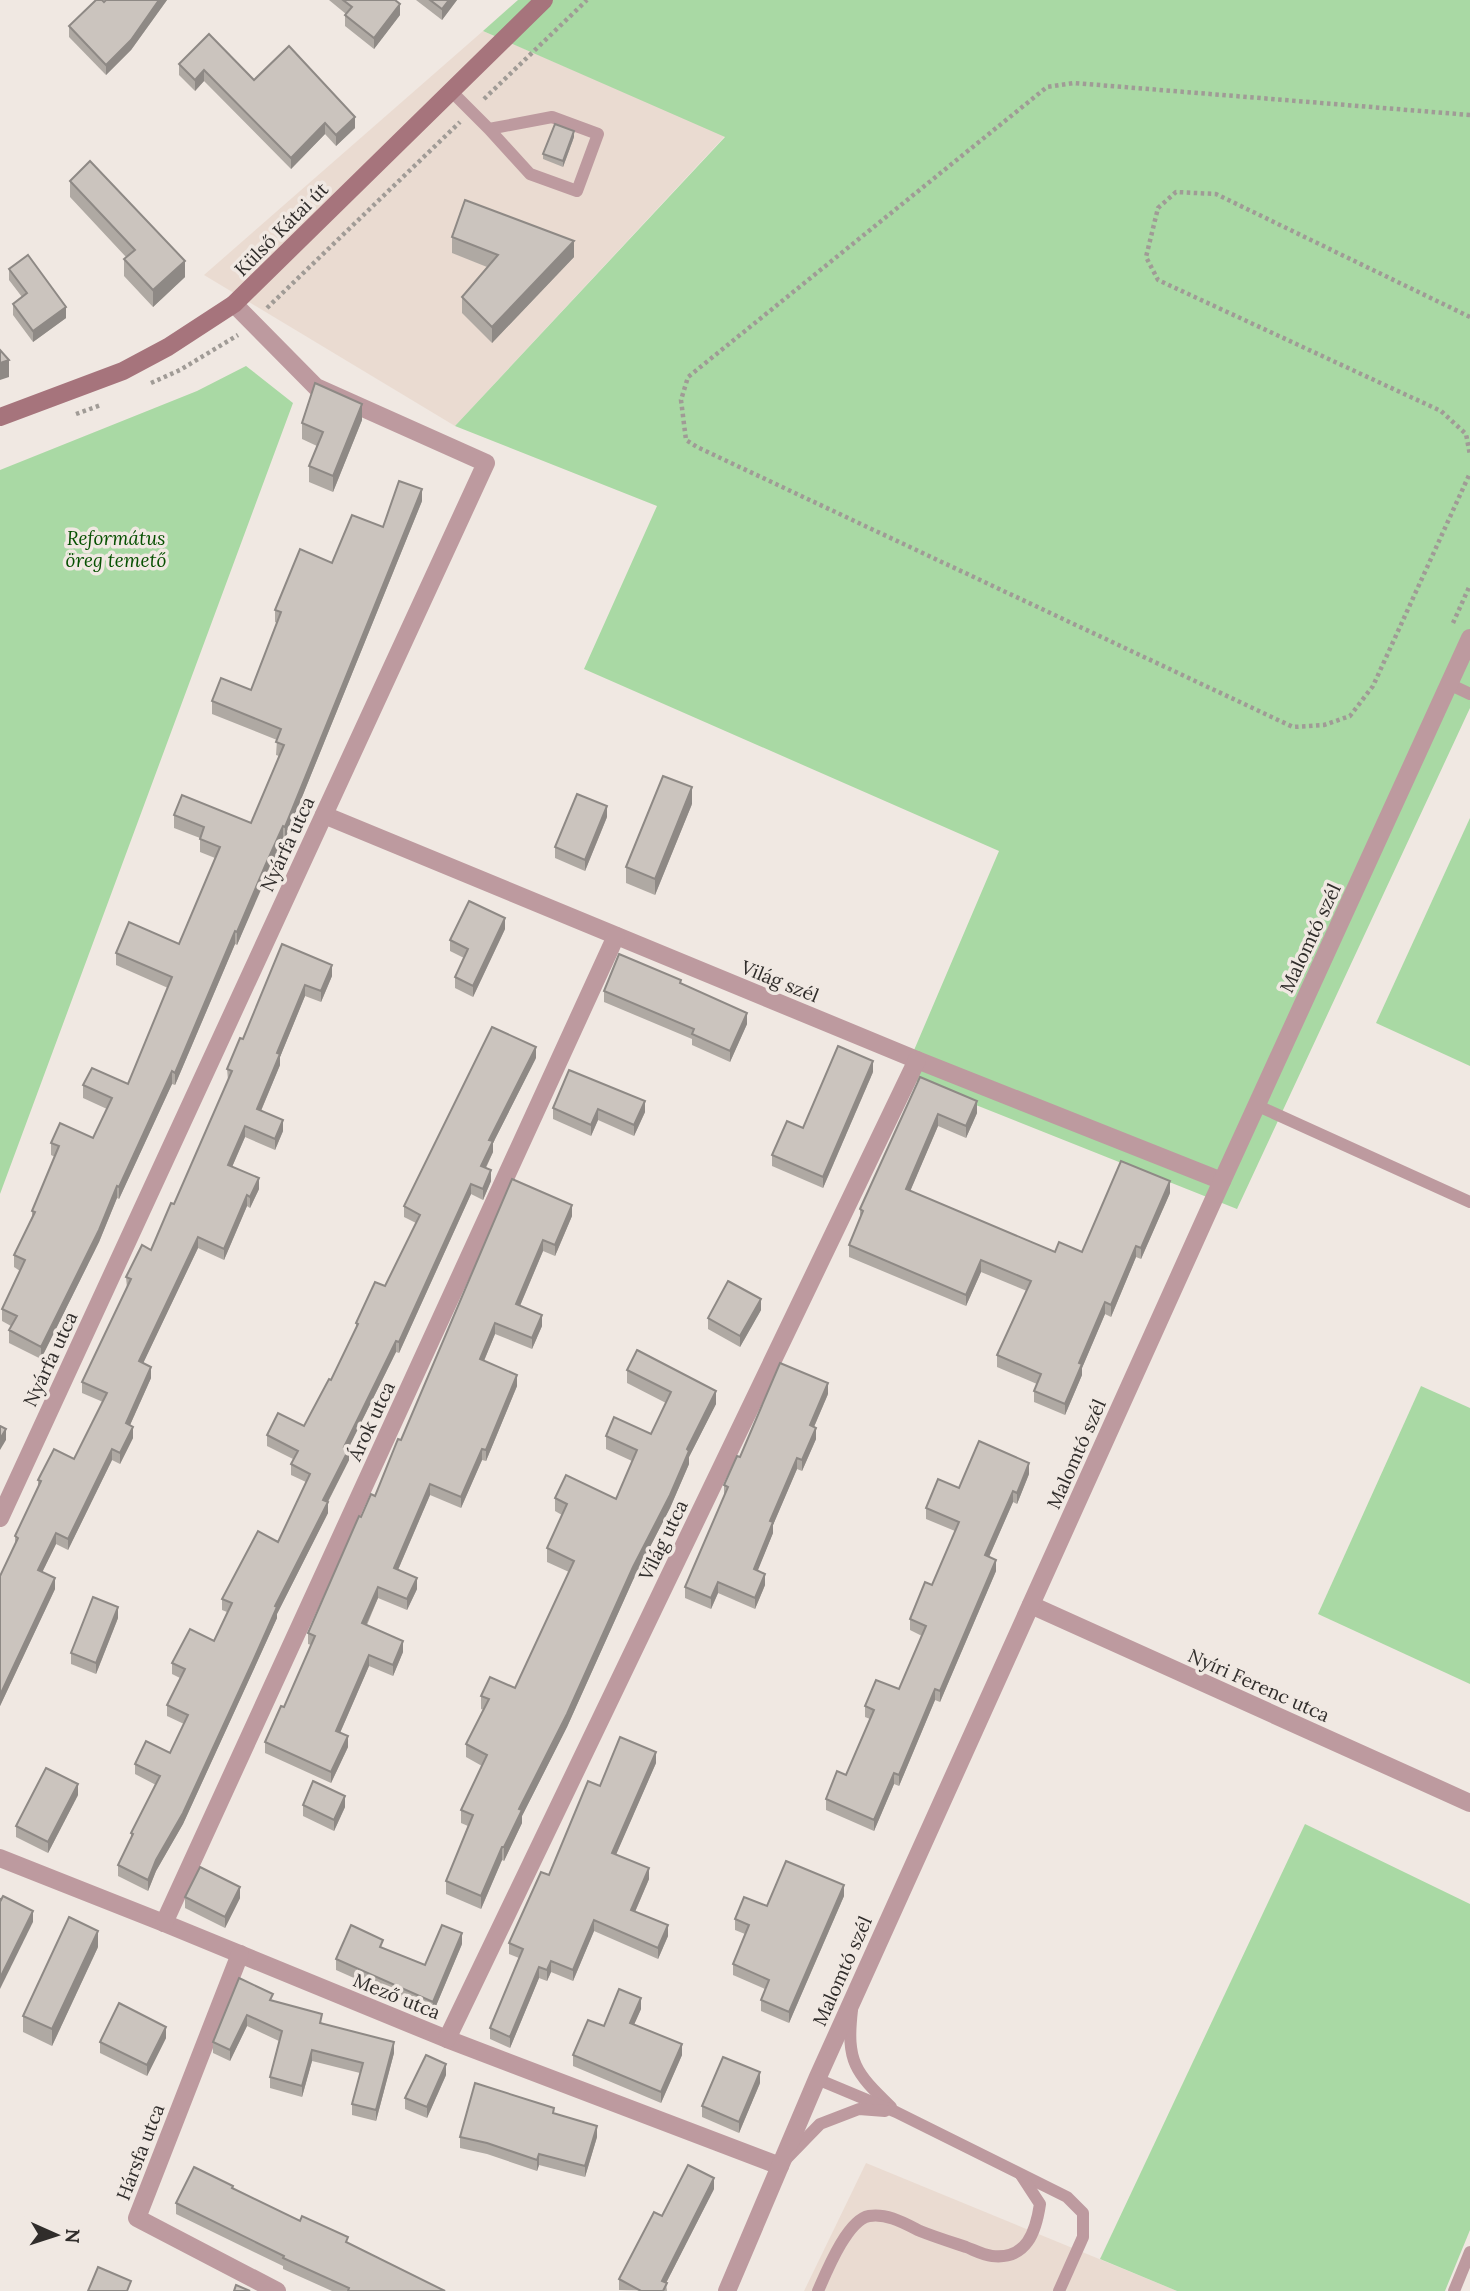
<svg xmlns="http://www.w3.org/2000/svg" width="1470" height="2291" font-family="Lora,serif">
<rect width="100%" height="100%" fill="#f0e8e2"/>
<g fill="#eadbd1">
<path d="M483,31l242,105 -270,290 -251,-151z"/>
<path d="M866,2163l311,128h-373z"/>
</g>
<g fill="#a9d9a4">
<path d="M518,0h952v708l-233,501 -334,-133 96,-225 -415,-182 73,-163 -202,-80 270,-289 -242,-106z"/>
<path d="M246,366l47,37 -293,791v-724l197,-79z"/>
<path d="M1470,818v248l-94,-43z"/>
<path d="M1421,1386l49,22v276l-152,-70z"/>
<path d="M1305,1824l165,80v326l-25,61h-268l-77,-32z"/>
</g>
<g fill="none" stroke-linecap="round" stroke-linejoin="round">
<g stroke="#a09b96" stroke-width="4.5" stroke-dasharray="3.5 3.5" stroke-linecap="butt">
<path d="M484,99l103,-99"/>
<path d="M1470,115l-396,-32 -27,4 -359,290 -7,23 5,40 11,7 596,280 31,-2 26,-9 23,-30 97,-213"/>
<path d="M267,308l193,-186"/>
<path d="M1470,317l-254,-123 -40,-2 -18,16 -12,49 12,23 283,131 25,23 4,21"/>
<path d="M151,383l29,-13 58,-35"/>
<path d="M76,414l25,-9"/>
<path d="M1453,623l17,-38"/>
</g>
<g stroke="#bd9a9f" stroke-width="12">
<path d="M451,91l38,38 41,45 47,17 21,-57 -46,-17 -63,12"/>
<path d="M1449,684l21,10"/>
<path d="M1256,1105l214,97"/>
<path d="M852,2010c-6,52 3,62 39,97"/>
<path d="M817,2079l79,33 171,85 16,16v24l-24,54"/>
<path d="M787,2158l33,-34 39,-15 26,2"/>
<path d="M818,2291c8,-18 29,-71 51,-75 18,-3 35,7 51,15 15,6 31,11 46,16 8,3 17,8 26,9 35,4 44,-25 48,-52l-19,-29"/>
<path d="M1454,2291l16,-39"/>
</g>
<g stroke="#bd9a9f" stroke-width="18">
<path d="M324,815l593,245 305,121"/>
<path d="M0,1518l486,-1055 -170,-76 -82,-83"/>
<path d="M1031,1605l439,198"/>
<path d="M0,1858l164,65 283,116 333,127"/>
<path d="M164,1923l452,-987"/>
<path d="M240,1954l-103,264 140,73"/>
<path d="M447,2039l470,-979"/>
<path d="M727,2291l90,-212 405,-898 248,-543"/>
</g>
<path stroke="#a6747c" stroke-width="18" d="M0,417l123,-46 45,-24 66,-43 310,-304"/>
</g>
<g fill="#afa9a3">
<path d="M106,0h61l-36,50 -25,25 -37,-38v-11z"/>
<path d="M329,0h66l5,15 -26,34 -29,-23v-11l1,-1z"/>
<path d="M416,0h41l-15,20z"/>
<path d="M179,64l75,16 101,48 -19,18 -11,-12 -34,35 -87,-88 -9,10 -16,-16z"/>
<path d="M574,137l-11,30 -20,-8v-5z"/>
<path d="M70,181l115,96 -32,30 -29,-31v-17l2,-2 -56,-60z"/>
<path d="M452,237l122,20 -82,86 -30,-30v-16l25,-30 -35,-14z"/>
<path d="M9,269l57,49 -33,24 -20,-27v-11l9,-7 -13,-17z"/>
<path d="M362,420l-29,72 -24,-10v-16l8,-20 -15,-7v-16z"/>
<path d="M422,501l-137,338h-2l-18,39 -28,67 -2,-1 -60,141 -3,-1 -53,115 -2,-1 -18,44 -58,117 -32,-16v-13l2,-4 -9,-5v-12l18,-38 -6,-4v-12l18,-38v-6l23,-54 -4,-2v-12l42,-5 14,-29 -24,-11v-13l45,-1 40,-96 -52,-23v-12l63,-9 36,-86 -15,-6v-14l-26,-10v-13l77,8 28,-67 -3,-1 1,-15 -65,-26v-13l39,-11 26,-67 -2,-1v-12l57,-47 51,-36z"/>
<path d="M692,804l-37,91 -29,-12v-16z"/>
<path d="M607,817l-22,54 -30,-13v-11z"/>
<path d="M505,929l-32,68 -18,-9v-11l9,-19 -14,-7v-11z"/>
<path d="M282,944l50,32 -11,26 -16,-6 -25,61v8l-19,46 22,20 -8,19 -30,-13 -13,30 27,22 -9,19 -3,-2 -23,54 -26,-12 -55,115 8,15 -21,47 3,13 -13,26 -8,-4 -44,90 -12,-6 -14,28 13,17 -55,117v-130l15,-31v-9l23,-48v-8l36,-21 29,-57 -21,-9v-11l45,-94 -1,-11 25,-27 23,-46 54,-124 -1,-11 16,-30z"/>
<path d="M681,984l66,40 -17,38 -38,-17v-6l-88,-37v-11z"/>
<path d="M536,1058l-43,85v9l-7,16 5,13 -8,19 -12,-6 -72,159 -3,-1 -48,97 1,11 -21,42v11l-51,101v4l-24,53 -70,153 -27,47 -8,20 -30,-15v-11l13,-26v-6l25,-48 -21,-11v-10l35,-11 14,-29 -17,-8v-11l13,-27 -8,-4v-11l42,-22 13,-29 -5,-2v-11l56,-57 28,-60 -15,-7v-11l2,-5 -26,-13v-11l37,-9 27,-46 25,-52v-5l29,-37 31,-63 -12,-6v-11z"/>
<path d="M569,1070l76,42 -11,24 -36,-16 -7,16 -38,-17v-11z"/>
<path d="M873,1072l-50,116 -51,-22v-11l31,-27z"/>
<path d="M920,1077l57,36 -11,25 -28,-12 -28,65 145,61h27l88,-59 -29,66 -5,-2 -25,60 -6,-3 -23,54v7l-17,40 -31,-13v-11l3,-7 -40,-17v-12l30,-64 -46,-19 -15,34 -117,-49v-12l11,-27v-9z"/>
<path d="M512,1179l60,37 -17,40 -12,-5 -23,55 22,20 -10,23 -37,-15 -11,27 33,25 -31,75 -4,-1 -21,48 -31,-13 -32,75 19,19 -10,21 -29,-12 -11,27 36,27 -10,24 -24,-10 -29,67 8,14 -17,36 -66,-30v-11l19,-35 27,-62 -3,-1v-11l53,-116 14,-21 26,-56z"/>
<path d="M761,1310l-21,37 -32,-18v-11z"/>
<path d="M627,1370l89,34 -27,53v7l-19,44 -37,72 -66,147 -45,89v7l-18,38 -2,-1 -21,49 -35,-15v-13l22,-55 -7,-3v-13l21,-44 -16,-9v-13l18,-34 -3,-1v-13l34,-8 54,-116 -22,-10v-14l15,-33 -7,-4v-13l61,1 16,-38 -26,-12v-13l45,-2 15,-31 -39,-20z"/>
<path d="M828,1394l-14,33 2,12 -14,32 -5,-2 -24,56v8l-16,38 8,14 -10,24 -37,-16 -7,16 -26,-11v-11l39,-91v-11z"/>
<path d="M1029,1474l-12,30 -4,-2 -24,55 7,14 -56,131 -5,-2 -36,86 -5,-2 -20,47 -48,-21v-11l20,-24 24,-56 -5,-2v-11l34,-17 23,-53 -12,-6v-11l22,-34 23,-54 -29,-12v-11l33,-20z"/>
<path d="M118,1618l-22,56 -25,-10v-11z"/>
<path d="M656,1763l-40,91 33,25 -14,33 33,24 -10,23 -64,-28 -21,50 -22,-9 -4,9 -8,-3 -29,70 -20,-9v-11l29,-70 -10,-4v-11l91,-157z"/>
<path d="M78,1795l-30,58 -32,-16v-11z"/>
<path d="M303,1805l42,2 -11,24 -31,-15z"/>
<path d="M844,1896l-55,127 -28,-12v-11l4,-11 -32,-14v-11l12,-30 -10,-4v-11l32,-13z"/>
<path d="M185,1897l55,1 -15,30 -40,-20z"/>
<path d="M462,1944l-29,69 -97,-43v-11l47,-11 42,17z"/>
<path d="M98,1947l-46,99 -29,-14v-16z"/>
<path d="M239,1978l34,23 49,22 72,30 -18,68 -24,-6v-11l8,-31 -48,-12 -10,36 -32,-9v-11l9,-36 -32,-15 -17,35 -17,-8v-11z"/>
<path d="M641,2009l-7,15 48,31 -21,48 -88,-37v-11l31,-29z"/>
<path d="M166,2038l-19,38 -47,-23v-11z"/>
<path d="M446,2075l-19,43 -22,-9v-11z"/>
<path d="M760,2083l-21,50 -37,-16v-11z"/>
<path d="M554,2114l43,23 -12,40 -46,-12 -2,6 -50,-17 -27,-6v-11z"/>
<path d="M233,2189l115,54 97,48h-113l-49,-22v-3l-107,-52v-11z"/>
<path d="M714,2189l-48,94 1,8 -48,-1v-11l43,-63z"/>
</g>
<g fill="#8e8985">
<path d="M159,0h8l-36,50 -25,25v-10z"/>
<path d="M449,0h8l-15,20v-11z"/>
<path d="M400,4v11l-26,34v-11z"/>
<path d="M204,70v11l-9,10v-11z"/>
<path d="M355,117v11l-19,18v-11z"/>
<path d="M325,123v11l-34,35v-11z"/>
<path d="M574,131v6l-11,30v-6z"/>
<path d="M574,241v16l-82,86v-16z"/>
<path d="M185,261v16l-32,30v-17z"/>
<path d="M66,307v11l-33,24v-11z"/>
<path d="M9,360v17l-9,3v-17z"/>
<path d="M362,404v16l-29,72v-16z"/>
<path d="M422,489v12l-137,338v-12z"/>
<path d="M692,787v17l-37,91v-16z"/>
<path d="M607,806v11l-22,54v-11z"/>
<path d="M283,826v13l-46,106v-13z"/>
<path d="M505,918v11l-32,68v-11z"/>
<path d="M235,931v13l-60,141v-12z"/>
<path d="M332,965v11l-11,26v-11z"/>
<path d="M305,985v11l-25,61v8l-23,55v-11l20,-56z"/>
<path d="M747,1013v11l-17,38v-11z"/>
<path d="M536,1047v11l-43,85v9l-12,25v-11l8,-26z"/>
<path d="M873,1061v11l-50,116v-11z"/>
<path d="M172,1071v13l-53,115v-12z"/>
<path d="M645,1101v11l-11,24v-11z"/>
<path d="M977,1101v12l-11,25v-12z"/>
<path d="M598,1109v11l-7,16v-11z"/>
<path d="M938,1114v12l-32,75v-12z"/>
<path d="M283,1120v11l-8,19v-11z"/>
<path d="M245,1126v11l-17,39v-11z"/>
<path d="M491,1170v11l-8,19v-11z"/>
<path d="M259,1178v11l-9,19v-11z"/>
<path d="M1170,1181v12l-29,66v-11z"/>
<path d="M471,1184v10l-72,159v-11z"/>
<path d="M117,1186v12l-18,44 -58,117v-12z"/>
<path d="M247,1195v11l-23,54v-11z"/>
<path d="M572,1205v11l-17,40v-11z"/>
<path d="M198,1237v11l-59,124v-11z"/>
<path d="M543,1240v11l-27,64v-11z"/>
<path d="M1136,1246v11l-25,60v-12z"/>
<path d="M981,1260v12l-15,34v-11z"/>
<path d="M761,1299v11l-21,37v-11z"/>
<path d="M1105,1302v12l-23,54v7l-17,40v-11l14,-41z"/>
<path d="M542,1315v11l-10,23v-11z"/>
<path d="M495,1323v11l-15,36v-11z"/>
<path d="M396,1341v11l-52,105v-10z"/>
<path d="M151,1367v11l-25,56v-11z"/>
<path d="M517,1375v11l-31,75v-11z"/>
<path d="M828,1383v11l-18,42v-11z"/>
<path d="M716,1391v13l-27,53v7l-19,44 -37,72 -66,147 -45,89v7l-18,38v-14l15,-38 168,-360z"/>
<path d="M133,1427v11l-13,26v-11z"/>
<path d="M816,1428v11l-14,32v-11z"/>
<path d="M6,1429v11l-6,10v-11z"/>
<path d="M112,1449v11l-44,90v-11z"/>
<path d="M349,1449v11l-26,51v-11z"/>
<path d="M482,1449v11l-21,48v-11z"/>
<path d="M797,1458v11l-24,56v8l-19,47v-11l16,-48z"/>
<path d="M1029,1463v11l-12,30v-11z"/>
<path d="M430,1484v11l-36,84v-11z"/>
<path d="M1013,1491v11l-28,64v-11z"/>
<path d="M328,1502v11l-51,101v4l-24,53 -70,153 -27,47 -8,20v-11l8,-20 119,-254z"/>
<path d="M56,1533v11l-18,37v-11z"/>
<path d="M996,1560v11l-56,131v-11z"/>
<path d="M765,1574v11l-10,24v-11z"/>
<path d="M55,1578v11l-55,117v-11z"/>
<path d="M417,1578v11l-10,21v-11z"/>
<path d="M718,1582v11l-7,16v-11z"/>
<path d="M378,1587v11l-16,36v-11z"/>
<path d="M118,1607v11l-22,56v-11z"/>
<path d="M403,1641v11l-10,24v-11z"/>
<path d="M369,1655v11l-33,76v-11z"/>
<path d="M935,1689v11l-36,86v-11z"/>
<path d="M348,1736v11l-17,36v-11z"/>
<path d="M656,1752v11l-44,101v-11z"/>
<path d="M894,1773v11l-20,47v-11z"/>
<path d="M78,1784v11l-30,58v-11z"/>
<path d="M345,1796v11l-11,24v-11z"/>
<path d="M502,1847v13l-21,49v-13z"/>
<path d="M649,1868v11l-18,42v-11z"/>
<path d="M844,1885v11l-55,127v-11z"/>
<path d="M240,1887v11l-15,30v-11z"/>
<path d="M33,1911v11l-33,67v-11z"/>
<path d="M594,1920v11l-21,50v-11z"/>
<path d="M668,1925v11l-10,23v-11z"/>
<path d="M98,1931v16l-46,99v-17z"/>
<path d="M462,1933v11l-29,69v-11z"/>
<path d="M551,1961v11l-4,9v-11z"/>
<path d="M539,1967v11l-29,70v-11z"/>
<path d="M641,1998v11l-11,25v-11z"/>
<path d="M247,2015v11l-17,35v-11z"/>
<path d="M166,2027v11l-19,38v-11z"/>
<path d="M394,2042v11l-18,68v-11z"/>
<path d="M682,2044v11l-21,48v-11z"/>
<path d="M312,2050v11l-10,36v-11z"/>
<path d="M446,2064v11l-19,43v-11z"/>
<path d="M760,2072v11l-21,50v-11z"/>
<path d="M597,2126v11l-12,40v-11z"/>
<path d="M539,2154v11l-2,6v-11z"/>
<path d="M714,2178v11l-52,102v-10z"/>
</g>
<g fill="#cbc4be" stroke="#8e8985" stroke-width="2">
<path d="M96,0h6l2,2 2,-2h53l-28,40 -25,25 -37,-39z"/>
<path d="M343,0h52l5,4 -26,34 -29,-23 7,-8z"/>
<path d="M430,0h19l-7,9z"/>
<path d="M209,34l45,46 35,-34 66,71 -19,18 -11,-12 -34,35 -87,-88 -9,10 -16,-16z"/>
<path d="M555,124l19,7 -11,30 -20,-7z"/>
<path d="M90,161l95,100 -32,29 -29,-31 11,-9 -65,-69z"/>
<path d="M465,200l109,41 -82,86 -30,-30 36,-42 -46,-18z"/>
<path d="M28,255l38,52 -33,24 -20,-27 14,-11 -18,-24z"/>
<path d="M0,350l9,10 -9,3z"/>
<path d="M315,383l47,21 -29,72 -24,-10 14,-34 -21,-9z"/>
<path d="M399,481l23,8 -137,338 -2,-1 -18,40 -28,66 -2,-1 -60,142 -3,-2 -53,116 -2,-1 -18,44 -58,117 -32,-17 8,-14 -15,-7 23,-49 -11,-5 21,-43 -3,-1 27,-65 -8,-3 9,-20 33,15 19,-40 -29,-13 9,-17 36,16 44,-107 -56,-24 13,-31 50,22 41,-97 -20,-8 4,-12 -30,-12 8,-20 69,28 33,-78 -8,-3 5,-13 -69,-28 9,-23 30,12 30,-78 -6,-2 25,-61 32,14 20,-48 31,12z"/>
<path d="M663,776l29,11 -37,92 -29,-12z"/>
<path d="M577,794l30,12 -22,54 -30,-13z"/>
<path d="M469,901l36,17 -32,68 -18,-9 13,-28 -18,-9z"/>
<path d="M282,944l50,21 -11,26 -16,-6 -28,68 3,1 -23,55 26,11 -8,19 -30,-13 -17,39 31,13 -9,19 -3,-2 -23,54 -26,-12 -59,124 12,6 -25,56 7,4 -13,26 -8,-4 -44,90 -12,-6 -18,37 17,8 -55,117v-119l18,-38 -3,-2 26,-55 -3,-1 16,-31 20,10 33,-66 -25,-11 49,-103 -5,-2 16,-32 9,5 20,-47 3,1 58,-133 -5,-2 13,-31 3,1z"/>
<path d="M619,954l62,26 -1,3 67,30 -17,38 -38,-17 2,-5 -90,-38z"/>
<path d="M492,1027l44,20 -47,93 4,1 -12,25 10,4 -8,19 -12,-5 -72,158 -3,-1 -52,106 5,2 -26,51 5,2 -53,104 2,1 -24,54 -70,152 -27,47 -8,20 -30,-15 15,-31 -2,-1 29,-57 -25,-12 11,-23 24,12 18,-38 -21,-10 18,-36 -13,-6 18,-34 24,12 18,-38 -10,-4 36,-68 20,11 32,-68 -19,-10 7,-13 -31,-16 11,-22 26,13 25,-47 2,1 27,-56 -2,-1 19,-41 10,4 35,-71 -16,-9z"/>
<path d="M838,1046l35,15 -50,116 -51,-22 15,-34 16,7z"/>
<path d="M569,1070l76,31 -11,24 -36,-16 -7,16 -38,-17z"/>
<path d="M920,1077l57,24 -11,25 -28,-12 -32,75 149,63 4,-10 23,10 39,-91 49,20 -29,67 -5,-2 -25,59 -6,-3 -26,61 3,1 -17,40 -31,-13 7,-17 -44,-19 34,-74 -50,-21 -15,35 -117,-50 14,-34 -3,-2z"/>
<path d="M512,1179l60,26 -17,40 -12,-5 -27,64 26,11 -10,23 -37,-15 -15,36 37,16 -31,75 -4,-1 -21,48 -31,-13 -36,84 23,10 -10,21 -29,-12 -16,36 41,18 -10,24 -24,-10 -33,76 12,5 -17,36 -66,-30 16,-36 3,1 31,-71 -7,-3 51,-117 2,1 10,-23 4,2 23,-57 3,1z"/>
<path d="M728,1281l33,18 -21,37 -32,-18z"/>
<path d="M637,1350l79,41 -29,58 2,2 -19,44 -37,72 -66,147 -48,95 3,1 -18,37h-2l-21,49 -35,-15 27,-66 -12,-5 26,-55 -21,-11 23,-45 -8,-3 9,-19 25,11 59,-127 -27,-13 20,-44 -12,-6 11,-23 50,24 21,-49 -31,-14 8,-19 37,17 20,-42 -44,-22z"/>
<path d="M780,1363l48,20 -18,42 6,3 -14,32 -5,-2 -27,63 3,1 -19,47 11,5 -10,24 -37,-16 -7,16 -26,-11 43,-100 -4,-2 13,-29 3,1z"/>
<path d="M0,1426l6,3 -6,10z"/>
<path d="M979,1441l50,22 -12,30 -4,-2 -28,64 11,5 -56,131 -5,-2 -36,86 -5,-2 -20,47 -48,-21 11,-28 9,4 28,-65 -9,-4 11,-26 23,9 27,-63 -16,-7 15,-37 7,3 27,-63 -33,-14 12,-29 21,9z"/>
<path d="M93,1597l25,10 -22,56 -25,-10z"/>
<path d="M620,1737l36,15 -44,101 37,15 -18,42 37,15 -10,23 -64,-28 -21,50 -22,-9 -4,9 -8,-3 -29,70 -20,-9 33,-79 -14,-6 32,-71 8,3 39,-94 12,5z"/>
<path d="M46,1768l32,16 -30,58 -32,-16z"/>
<path d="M313,1781l32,15 -11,24 -31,-15z"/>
<path d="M786,1861l58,24 -55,127 -28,-12 8,-20 -36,-16 16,-39 -14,-6 9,-22 23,9z"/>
<path d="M200,1867l40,20 -15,30 -40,-20z"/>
<path d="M3,1896l30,15 -33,67v-79l1,1z"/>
<path d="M69,1917l29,14 -46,98 -29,-13z"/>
<path d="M351,1925l32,15 -3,7 45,18 17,-40 20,8 -29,69 -97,-43z"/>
<path d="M239,1978l34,16 -3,6 52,14 -2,9 74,19 -18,68 -24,-6 11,-41 -51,-13 -10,36 -32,-9 12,-46 -35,-16 -17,35 -17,-8z"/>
<path d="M619,1989l22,9 -11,25 52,21 -21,48 -88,-37 15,-35 16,6z"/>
<path d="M119,2003l47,24 -19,38 -47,-23z"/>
<path d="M426,2055l20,9 -19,43 -22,-9z"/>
<path d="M723,2057l37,15 -21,50 -37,-16z"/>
<path d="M475,2083l79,25 -1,5 44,13 -12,40 -46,-12 -2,6 -50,-17 -27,-6z"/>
<path d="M688,2165l26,13 -52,103 5,2 -4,8h-22l-22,-12 35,-67 8,4z"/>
<path d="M194,2167l39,19 -1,2 68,33 2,-5 46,21 -2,5 99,49h-97l1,-3 -66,-30 1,-2 -108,-53z"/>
<path d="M98,2267l33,14 -4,10h-39z"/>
<path d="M236,2285l14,6h-16z"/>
</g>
<g text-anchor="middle" stroke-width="7" stroke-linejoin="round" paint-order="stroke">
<g font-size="19" fill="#302d2b" stroke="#f0e8e2">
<text transform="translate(281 229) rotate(-45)" y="7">Külső Kátai út</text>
<text transform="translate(287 844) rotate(-65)" y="7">Nyárfa utca</text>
<text transform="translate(1310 938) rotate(-65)" y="7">Malomtó szél</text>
<text transform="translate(780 981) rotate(22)" y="7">Világ szél</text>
<text transform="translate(50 1359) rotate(-65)" y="7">Nyárfa utca</text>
<text transform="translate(371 1421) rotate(-65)" y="7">Árok utca</text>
<text transform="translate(1076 1454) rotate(-66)" y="7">Malomtó szél</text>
<text transform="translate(663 1540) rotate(-64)" y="7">Világ utca</text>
<text transform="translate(1259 1685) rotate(24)" y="7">Nyíri Ferenc utca</text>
<text transform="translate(842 1971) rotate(-66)" y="7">Malomtó szél</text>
<text transform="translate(397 1996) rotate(22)" y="7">Mező utca</text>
<text transform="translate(140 2152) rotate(-69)" y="7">Hársfa utca</text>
</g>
<g font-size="19" font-style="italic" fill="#065001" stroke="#f0e8e2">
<text x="116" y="545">Református<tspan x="116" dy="22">öreg temető</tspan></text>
</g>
</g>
<g transform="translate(56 2235) rotate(93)" stroke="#f0e8e2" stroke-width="5" paint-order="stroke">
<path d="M0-5L12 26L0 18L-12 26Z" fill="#302d2b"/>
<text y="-10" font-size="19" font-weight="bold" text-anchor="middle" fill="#302d2b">N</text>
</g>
</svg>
